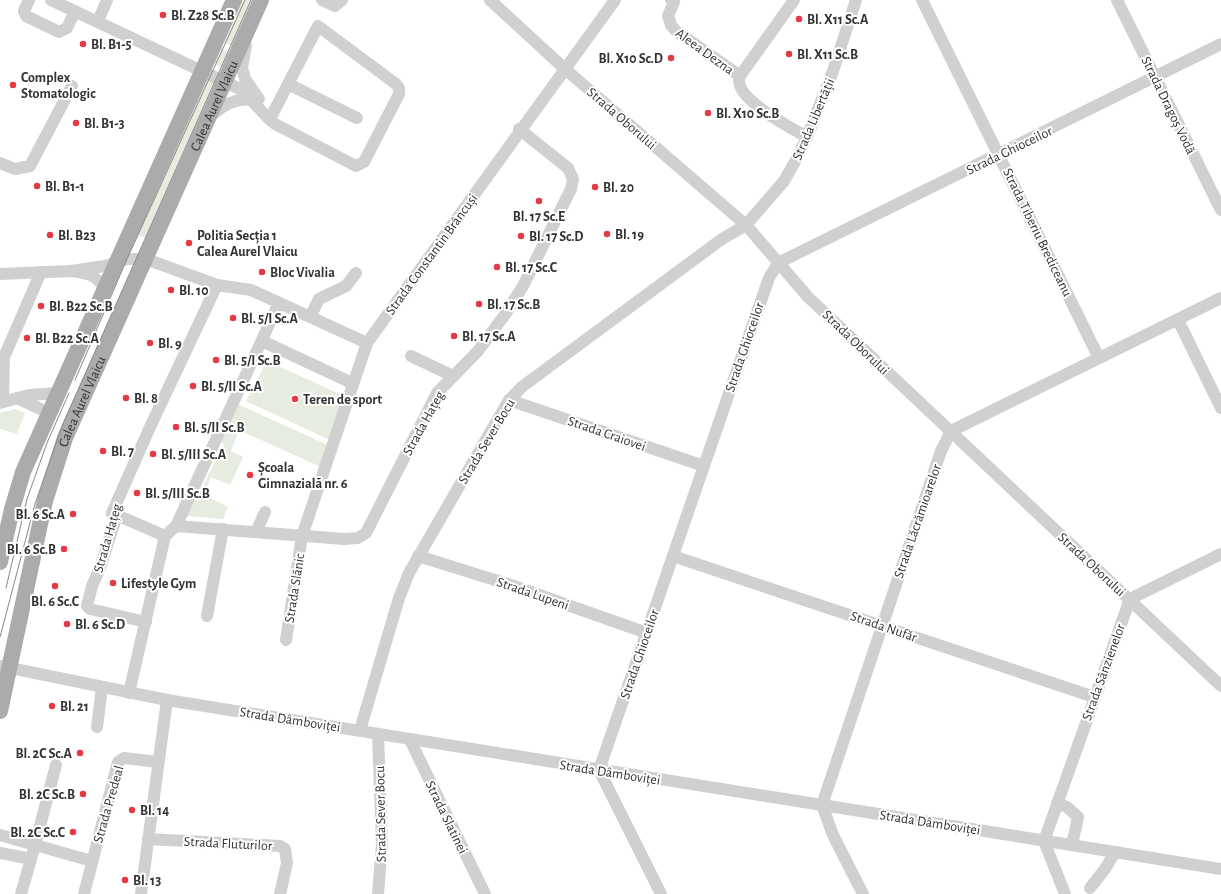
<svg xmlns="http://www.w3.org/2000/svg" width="1221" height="894" font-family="'Alegreya Sans',sans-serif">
<rect width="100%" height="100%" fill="#fff"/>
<g fill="#e6ecdf">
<path d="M240,0h13l-21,46 -11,-5z"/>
<path d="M219,47l10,5 -6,16 -11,-5z"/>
<path d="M205,78l11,6 -69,155 -11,-5z"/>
<path d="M267,361l77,35 -14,44 -84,-39z"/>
<path d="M237,404l91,41 -7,22 -82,-37 -8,21 12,6 -13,28 -19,-8 -7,18 24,12 -5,12 -37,-3 11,-25 3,1 24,-48 -4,-2z"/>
<path d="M15,409l10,4 -8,21 -17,-5v-16z"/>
</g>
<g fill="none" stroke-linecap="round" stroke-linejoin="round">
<g stroke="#d0d0d0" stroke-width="12">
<path d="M29,0l-5,11 2,5 33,16 8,-4 8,-17"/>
<path d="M51,0l191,90 25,27c3,3 6,6 10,8l79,41 8,-4 35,-68v-6l-3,-4 -78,-58 -48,93"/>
<path d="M322,0l13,6 7,-6"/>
<path d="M490,0l75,69 181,156 62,72 413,389"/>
<path d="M671,0l3,2 -6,14 3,9 5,6 64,45c-9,22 52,52 67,61"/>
<path d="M922,0l177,358"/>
<path d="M1117,0l104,210"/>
<path d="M98,21l9,-21"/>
<path d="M246,46l-4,22 3,11 14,20"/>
<path d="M740,76l54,-76"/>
<path d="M288,84l69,34"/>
<path d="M209,117c14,-11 26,-20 44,-17"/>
<path d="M0,163l15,6 15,-3 42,-80"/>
<path d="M71,271l34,-5 22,-7h19l71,26 34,5 116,53"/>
<path d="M0,274l71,-3c19,3 24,3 35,19"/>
<path d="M310,317l9,-18 27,-13 10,-13"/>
<path d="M1178,320l43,88"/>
<path d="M262,341l90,42"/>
<path d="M411,356l42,20"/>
<path d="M17,398l32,15"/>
<path d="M509,400l195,66"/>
<path d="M3,402l1,-45 37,-85"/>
<path d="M0,403l29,-8 29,-2"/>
<path d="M112,513l39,-88 66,-140"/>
<path d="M112,513l4,5 -16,50 -8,18 -5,20 3,3 56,13"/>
<path d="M112,513l53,23"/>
<path d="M176,526l103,-223"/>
<path d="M256,532l9,-20"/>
<path d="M418,556l93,29 136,48"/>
<path d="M673,556l421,141"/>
<path d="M207,616l16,-87"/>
<path d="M286,640l16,-104 65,-193 248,-343"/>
<path d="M0,666l167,34 1054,169"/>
<path d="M129,693l36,-157 11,-10 168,13 14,-1 8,-5 71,-140 41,-42 28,-38 17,-27 48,-97 2,-10 -5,-11 -49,-39"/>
<path d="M97,727l5,-39"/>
<path d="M360,730l39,-132 10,-25 100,-173 14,-14 199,-147 24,-14 38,-44 12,-21 11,-23 26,-66 23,-71"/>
<path d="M378,734l4,110 -4,50"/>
<path d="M410,740l75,154"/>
<path d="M56,765l-21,80 57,16"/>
<path d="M1057,803l10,4 11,10 -6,28"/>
<path d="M0,835l35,10 -14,49"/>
<path d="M148,839l132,7 5,3 2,14 -7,31"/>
<path d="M0,853l31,6"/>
<path d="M1090,888l15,-19 10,-17"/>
<path d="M84,894l34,-132 6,-4 34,4"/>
<path d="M141,894l26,-194"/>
<path d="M661,894l-62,-124 164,-475 6,-17 9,-15 443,-219"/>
<path d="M863,894l-30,-59 -11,-30 119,-354 10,-20 270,-133"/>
<path d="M1065,894l-21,-53 86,-242 91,-45"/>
</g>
<g stroke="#ababab" stroke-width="16">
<path d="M0,562l12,-53 11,-37 211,-472"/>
<path id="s1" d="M0,711l45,-210 20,-63 196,-438"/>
</g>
<g stroke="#888" stroke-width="1">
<path d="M75,380l52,-121 118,-259"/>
<path d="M6,588l21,-89 20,-56 22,-50"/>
<path d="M0,637l35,-133 27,-78 189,-426"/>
</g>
</g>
<g fill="#e63946" stroke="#fff" stroke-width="1.5">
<circle cx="163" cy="15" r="4"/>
<circle cx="799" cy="19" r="4"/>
<circle cx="83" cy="44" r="4"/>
<circle cx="789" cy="54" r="4"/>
<circle cx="671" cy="58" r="4"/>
<circle cx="13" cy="85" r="4"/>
<circle cx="708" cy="113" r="4"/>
<circle cx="76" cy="123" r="4"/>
<circle cx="37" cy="186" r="4"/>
<circle cx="595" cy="187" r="4"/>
<circle cx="539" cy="201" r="4"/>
<circle cx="607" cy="234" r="4"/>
<circle cx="50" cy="235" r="4"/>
<circle cx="521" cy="236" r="4"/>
<circle cx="189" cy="243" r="4"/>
<circle cx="497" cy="267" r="4"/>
<circle cx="262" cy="272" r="4"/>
<circle cx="171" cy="290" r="4"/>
<circle cx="479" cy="304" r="4"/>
<circle cx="41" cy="306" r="4"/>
<circle cx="233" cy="318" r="4"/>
<circle cx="454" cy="336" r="4"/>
<circle cx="27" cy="338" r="4"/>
<circle cx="150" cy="343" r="4"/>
<circle cx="216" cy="360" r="4"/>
<circle cx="193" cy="386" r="4"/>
<circle cx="126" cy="398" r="4"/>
<circle cx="295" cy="399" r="4"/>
<circle cx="176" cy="427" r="4"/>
<circle cx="103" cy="451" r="4"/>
<circle cx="153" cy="454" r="4"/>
<circle cx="250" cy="475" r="4"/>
<circle cx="137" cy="493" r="4"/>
<circle cx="73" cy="514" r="4"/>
<circle cx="64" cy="549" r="4"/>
<circle cx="113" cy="583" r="4"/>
<circle cx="55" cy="586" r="4"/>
<circle cx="67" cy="624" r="4"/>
<circle cx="52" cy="706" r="4"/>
<circle cx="80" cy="753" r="4"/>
<circle cx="83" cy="794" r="4"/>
<circle cx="132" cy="810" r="4"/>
<circle cx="73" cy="832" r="4"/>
<circle cx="125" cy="880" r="4"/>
</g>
<g text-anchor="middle" stroke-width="4" stroke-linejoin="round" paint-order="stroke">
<g font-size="14" font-weight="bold" fill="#333" stroke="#fff" text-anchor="start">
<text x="171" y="20">Bl. Z28 Sc.B</text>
<text x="807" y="24">Bl. X11 Sc.A</text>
<text x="91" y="49">Bl. B1-5</text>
<text x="797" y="59">Bl. X11 Sc.B</text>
<text x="663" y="63" text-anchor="end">Bl. X10 Sc.D</text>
<text x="21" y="82">Complex<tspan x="21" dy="16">Stomatologic</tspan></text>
<text x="716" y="118">Bl. X10 Sc.B</text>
<text x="84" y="128">Bl. B1-3</text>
<text x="45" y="191">Bl. B1-1</text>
<text x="603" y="192">Bl. 20</text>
<text x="539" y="221" text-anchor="middle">Bl. 17 Sc.E</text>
<text x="615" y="239">Bl. 19</text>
<text x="58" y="240">Bl. B23</text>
<text x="197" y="240">Politia Secția 1<tspan x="197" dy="16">Calea Aurel Vlaicu</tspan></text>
<text x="529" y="241">Bl. 17 Sc.D</text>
<text x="505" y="272">Bl. 17 Sc.C</text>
<text x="270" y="277">Bloc Vivalia</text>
<text x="179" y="295">Bl. 10</text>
<text x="487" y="309">Bl. 17 Sc.B</text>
<text x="49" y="311">Bl. B22 Sc.B</text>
<text x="241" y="323">Bl. 5/I Sc.A</text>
<text x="462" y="341">Bl. 17 Sc.A</text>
<text x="35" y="343">Bl. B22 Sc.A</text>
<text x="158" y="348">Bl. 9</text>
<text x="224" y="365">Bl. 5/I Sc.B</text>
<text x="201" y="391">Bl. 5/II Sc.A</text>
<text x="134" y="403">Bl. 8</text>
<text x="303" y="404">Teren de sport</text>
<text x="184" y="432">Bl. 5/II Sc.B</text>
<text x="111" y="456">Bl. 7</text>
<text x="161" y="459">Bl. 5/III Sc.A</text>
<text x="258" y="472">Școala<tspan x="258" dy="16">Gimnazială nr. 6</tspan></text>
<text x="145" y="498">Bl. 5/III Sc.B</text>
<text x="65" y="519" text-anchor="end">Bl. 6 Sc.A</text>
<text x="56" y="554" text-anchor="end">Bl. 6 Sc.B</text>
<text x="121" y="588">Lifestyle Gym</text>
<text x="55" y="606" text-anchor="middle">Bl. 6 Sc.C</text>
<text x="75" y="629">Bl. 6 Sc.D</text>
<text x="60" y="711">Bl. 21</text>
<text x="72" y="758" text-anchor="end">Bl. 2C Sc.A</text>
<text x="75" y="799" text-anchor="end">Bl. 2C Sc.B</text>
<text x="140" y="815">Bl. 14</text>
<text x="65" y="837" text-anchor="end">Bl. 2C Sc.C</text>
<text x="133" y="885">Bl. 13</text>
</g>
<g font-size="14" fill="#333" stroke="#fff">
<text transform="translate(705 51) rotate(36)" y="5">Aleea Dezna</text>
<text transform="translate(1169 105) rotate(64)" y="5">Strada Dragoș Vodă</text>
<text dy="5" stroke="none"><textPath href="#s1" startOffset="645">Calea Aurel Vlaicu</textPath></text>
<text transform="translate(622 118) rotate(41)" y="5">Strada Oborului</text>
<text transform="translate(813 119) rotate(-67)" y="5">Strada Libertății</text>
<text transform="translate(1009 150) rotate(-26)" y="5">Strada Ghioceilor</text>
<text transform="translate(1038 232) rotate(64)" y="5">Strada Tiberiu Brediceanu</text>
<text transform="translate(431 254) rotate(-54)" y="5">Strada Constantin Brâncuși</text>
<text transform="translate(856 342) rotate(44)" y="5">Strada Oborului</text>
<text transform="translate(744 347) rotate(-71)" y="5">Strada Ghioceilor</text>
<text dy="5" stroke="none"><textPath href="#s1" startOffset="321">Calea Aurel Vlaicu</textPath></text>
<text transform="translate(423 423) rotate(-61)" y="5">Strada Hațeg</text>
<text transform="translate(607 433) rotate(19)" y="5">Strada Craiovei</text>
<text transform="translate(486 441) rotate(-59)" y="5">Strada Sever Bocu</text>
<text transform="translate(917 521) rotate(-71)" y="5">Strada Lăcrămioarelor</text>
<text transform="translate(107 538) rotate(-74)" y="5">Strada Hațeg</text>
<text transform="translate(1092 564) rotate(43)" y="5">Strada Oborului</text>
<text transform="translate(294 588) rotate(-81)" y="5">Strada Slănic</text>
<text transform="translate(533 593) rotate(19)" y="5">Strada Lupeni</text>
<text transform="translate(884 626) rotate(19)" y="5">Strada Nufăr</text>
<text transform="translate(639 654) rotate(-71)" y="5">Strada Ghioceilor</text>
<text transform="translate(1103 672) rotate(-70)" y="5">Strada Sânzienelor</text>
<text transform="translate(290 719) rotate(9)" y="5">Strada Dâmboviței</text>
<text transform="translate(610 772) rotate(9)" y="5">Strada Dâmboviței</text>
<text transform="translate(108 804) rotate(-74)" y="5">Strada Predeal</text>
<text transform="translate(380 814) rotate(-91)" y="5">Strada Sever Bocu</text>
<text transform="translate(447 817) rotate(64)" y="5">Strada Slatinei</text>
<text transform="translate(930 822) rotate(9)" y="5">Strada Dâmboviței</text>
<text transform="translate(228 843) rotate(3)" y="5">Strada Fluturilor</text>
</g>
</g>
</svg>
